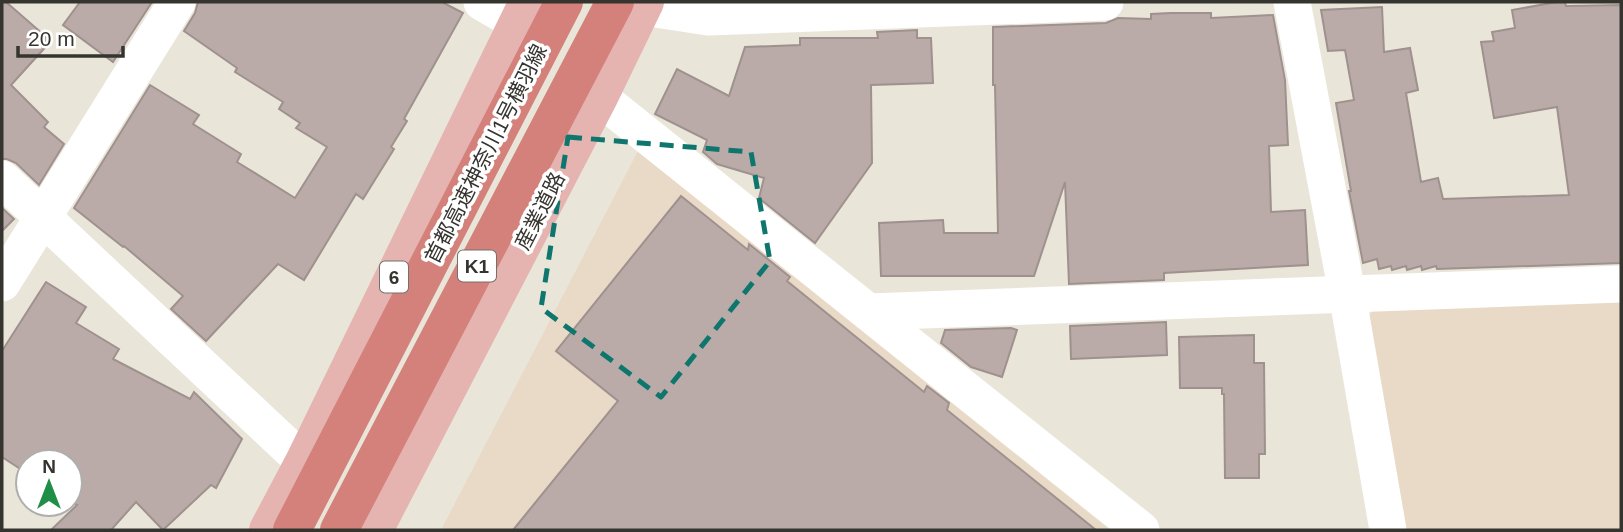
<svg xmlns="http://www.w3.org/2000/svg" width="1623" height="532" font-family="Helvetica,'Noto Sans JP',sans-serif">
<rect width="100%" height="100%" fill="#e9e6d9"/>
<g fill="#e9d9c7">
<path d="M638,151l472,379h-669z"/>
<path d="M1621,302v228h-218l-36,-210 8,-13z"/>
</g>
<g fill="#baaba9" stroke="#9f918e" stroke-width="2">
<path d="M2,2h4l45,39 -40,44 37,37 -4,5 20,17 -25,41 -23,-22 -9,-4h-5z"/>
<path d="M80,2h72l-39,60 -50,-37z"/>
<path d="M198,2h244l21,11 -59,106 3,2 -16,26 3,2 -31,50 -7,-5 -52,86 -26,-16 -72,77 -35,-32 12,-13 -59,-50 -1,1 -49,-39 76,-123 49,30 -6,9 48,30 -4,8 58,36 32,-51 -31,-19 4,-5 -21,-14 4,-7 -48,-30 2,-4 -53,-37 11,-18z"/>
<path d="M1557,2h8l1,4 55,-1v258l-184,6 -1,-3 -14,4 -1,-4 -14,4 -1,-4 -14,4 -1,-4 -12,3 -2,-10 -14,4 -14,-72h2l-15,-88 18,-3 -9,-50 -17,1 -7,-41 61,-3 2,45 26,-4 8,42 -12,3 15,89 17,-4 5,21 126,-4 -12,-88 -63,11 -13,-76 13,-1 -2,-9 23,-4 -3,-18z"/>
<path d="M1171,13h40v5l62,-3 12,65 3,65 -19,1 2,66 34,-2 3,55 -144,8v7l-95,4 -4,-102 -31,94h-153l-2,-53 64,-3 1,13h54l-3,-148h-2v-58l113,-4 12,-5 33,1v-5z"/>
<path d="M917,30v8h14l2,45 -62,2 1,78 -57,80 -56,-45 5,-20 -47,-14 -14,-12 4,-12 -52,-26 22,-45 52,27 16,-49 55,-2v-7h78l-1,-6z"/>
<path d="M681,196l67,54 1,-6 41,33 -3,4 137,111 3,-6 22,17 -2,7 149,120h-583l105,-129 -62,-50z"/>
<path d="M2,208l12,11 -12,12z"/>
<path d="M46,282l40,25 -10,16 43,26 -6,10 77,40 4,-7 48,47 -26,49 -5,-3 -48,45 -27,-28 -25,28h-60l26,-25 -7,-4v-39h-42v12l-26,-17v-106z"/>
<path d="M1166,322l1,33 -96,4 -1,-33z"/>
<path d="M1011,328l6,2 -15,47 -31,-10 -30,-24 4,-13z"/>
<path d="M1254,335v28h10l1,91h-6v24h-34l-1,-84h-2v-6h-42l-1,-51z"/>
</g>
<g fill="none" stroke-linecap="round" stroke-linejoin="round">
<g stroke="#fff" stroke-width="37">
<path d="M482,2l36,21"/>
<path d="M1292,2l55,291 41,237"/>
<path d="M643,7l65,10 397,-15"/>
<path d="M599,97l542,433"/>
<path d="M2,179l302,283"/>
<path d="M2,283l175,-281"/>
<path d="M869,312l752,-28"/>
</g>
<g stroke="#e5b3b0" stroke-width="38">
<path d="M268,530l36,-68 224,-460"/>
<path d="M374,530l225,-433 46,-95"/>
</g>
<g stroke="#d4817b" stroke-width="38">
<path d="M292,530l272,-528"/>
<path d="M339,530l276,-528"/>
</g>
</g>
<path fill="none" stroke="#0f766e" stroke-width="5" stroke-dasharray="14 9" stroke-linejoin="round" d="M568,137l183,15 19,109 -109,136 -120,-89z"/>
<g text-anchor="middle" stroke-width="7" stroke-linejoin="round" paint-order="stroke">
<g fill="#fff" stroke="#72716d" stroke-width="2">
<rect x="458" y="250.5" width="38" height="31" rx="5"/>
<rect x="380" y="261.5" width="28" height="31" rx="5"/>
</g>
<g font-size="19" font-weight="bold" fill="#35342f">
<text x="477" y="273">K1</text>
<text x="394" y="284">6</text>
</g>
<g font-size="21" fill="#35342f" stroke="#fff">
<text transform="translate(486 154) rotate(-63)" y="7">首都高速神奈川1号横羽線</text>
<text transform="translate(540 211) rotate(-63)" y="7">産業道路</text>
</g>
</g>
<rect width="1623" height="532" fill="none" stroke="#35342f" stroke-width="7"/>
<g transform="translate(49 483)"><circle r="33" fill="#ffffff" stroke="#aeaeac" stroke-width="2"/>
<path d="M0-5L12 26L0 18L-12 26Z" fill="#218e47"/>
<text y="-10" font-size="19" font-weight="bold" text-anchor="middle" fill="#35342f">N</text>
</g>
<path d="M18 46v10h105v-10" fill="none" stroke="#35342f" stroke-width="3.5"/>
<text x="28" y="46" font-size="21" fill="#35342f" stroke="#ffffff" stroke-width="5" paint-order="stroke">20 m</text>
</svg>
